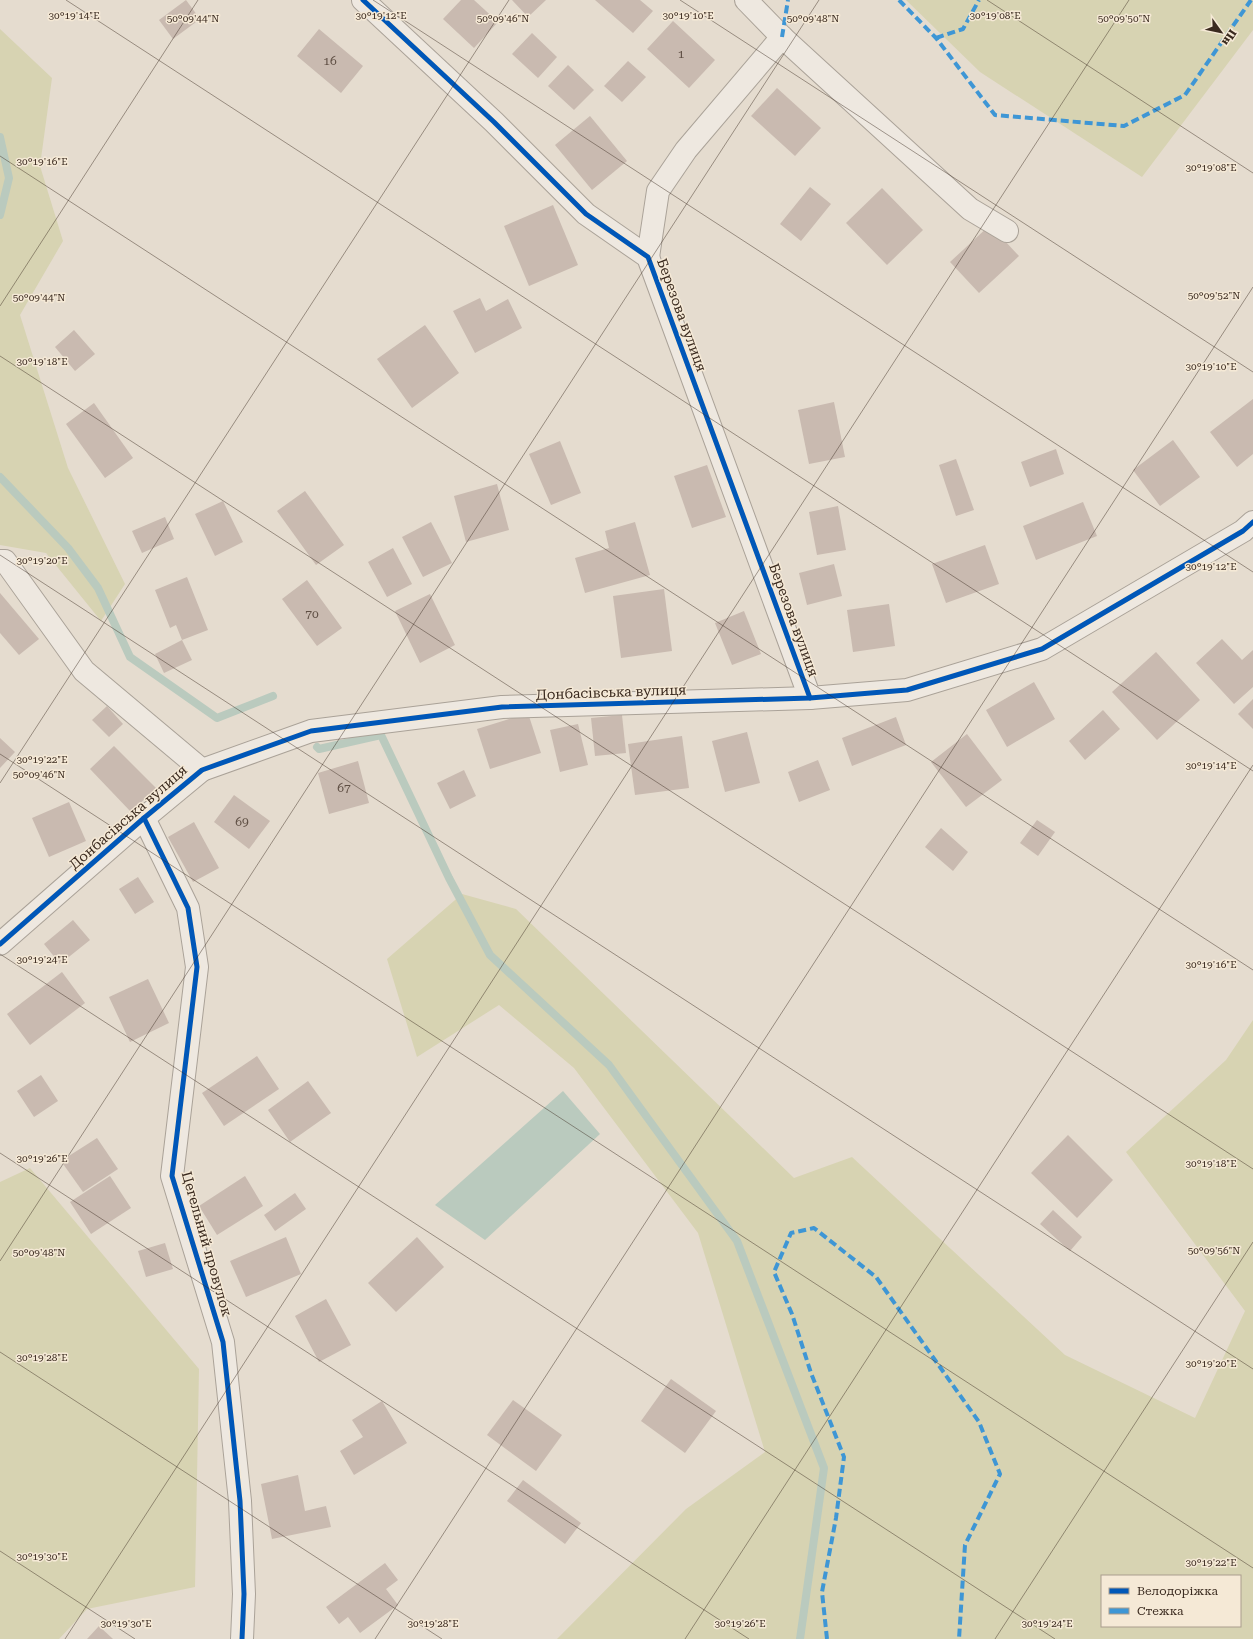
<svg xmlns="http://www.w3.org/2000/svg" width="1253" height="1639" font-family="'Roboto Serif',serif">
<rect width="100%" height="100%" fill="#e5dccf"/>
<g fill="#d7d3b2" fill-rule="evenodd">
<path d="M906,0h347v30l-111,147 -162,-105z"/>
<path d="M0,29l52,49 -12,88 23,75 -43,74 48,153 57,116 -24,37 -55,-68 -46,-8z"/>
<path d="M462,894l54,15 278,269 58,-21 213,198 130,63 50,-107 -119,-159 100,-92 27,-40v619h-696l129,-130 79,-57 -67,-219 -124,-165 -75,-63 -82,52 -30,-98zM1102,1576h138v50h-138z"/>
<path d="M30,1168l169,201 -4,218 -108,22 -28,30h-59v-457z"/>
</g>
<path fill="#bacabe" d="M563,1091l37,43 -115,106 -50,-35z"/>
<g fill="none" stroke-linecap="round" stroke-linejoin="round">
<g stroke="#bacabe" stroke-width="8">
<path d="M0,137l9,41 -9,37"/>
<path d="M0,477l68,71 30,40 32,69 87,61 56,-22"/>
<path d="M317,747l2,2 62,-14 68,143 41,77 119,110 128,176 87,227 -24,171"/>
</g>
</g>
<g fill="#c9bab0">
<path d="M186,0l14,19 -27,20 -14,-19z"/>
<path d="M461,0h13l24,22 -24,26 -31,-29z"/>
<path d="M512,0h34l-18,17z"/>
<path d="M595,0h45l13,11 -20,22z"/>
<path d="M673,21l42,39 -26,28 -42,-39z"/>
<path d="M319,29l44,37 -22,27 -44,-37z"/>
<path d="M532,33l25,24 -19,21 -26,-24z"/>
<path d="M628,61l18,16 -24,25 -18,-16z"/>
<path d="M568,65l26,25 -20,20 -26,-24z"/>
<path d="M777,88l44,40 -26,28 -44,-40z"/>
<path d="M590,116l37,45 -35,29 -37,-45z"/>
<path d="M810,187l21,17 -30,37 -21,-17z"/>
<path d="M882,188l41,42 -36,35 -41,-42z"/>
<path d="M553,205l25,60 -49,21 -25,-60z"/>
<path d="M990,225l29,31 -40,37 -29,-31z"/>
<path d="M480,298l6,13 22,-12 14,29 -47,25 -22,-42z"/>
<path d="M425,325l34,48 -47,35 -35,-49z"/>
<path d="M74,330l21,24 -20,17 -20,-24z"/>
<path d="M1253,399v55l-16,13 -27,-35z"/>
<path d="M834,402l11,55 -36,7 -11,-54z"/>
<path d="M94,403l39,55 -28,20 -39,-54z"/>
<path d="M1173,440l27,37 -40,29 -27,-36z"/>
<path d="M560,441l21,52 -30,12 -22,-51z"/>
<path d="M1056,449l8,25 -34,13 -9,-25z"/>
<path d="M956,459l18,51 -18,6 -17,-51z"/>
<path d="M707,465l19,52 -34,11 -18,-52z"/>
<path d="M497,484l12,46 -43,12 -12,-46z"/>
<path d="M305,491l39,54 -28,20 -39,-54z"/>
<path d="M223,501l20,41 -28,14 -20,-42z"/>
<path d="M1083,502l14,34 -61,24 -13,-34z"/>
<path d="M838,506l8,44 -29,5 -8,-43z"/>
<path d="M165,517l9,22 -32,14 -10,-22z"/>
<path d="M431,522l21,41 -29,14 -21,-40z"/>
<path d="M635,522l15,53 -65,18 -10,-35 34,-10 -4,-17z"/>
<path d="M985,545l14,39 -53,19 -14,-39z"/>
<path d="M393,548l19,36 -25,13 -19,-35z"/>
<path d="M834,564l8,32 -35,9 -8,-32z"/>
<path d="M187,577l21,53 -26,10 -6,-15 -6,3 -15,-38z"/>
<path d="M307,580l35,48 -25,18 -35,-47z"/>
<path d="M664,589l8,62 -51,7 -8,-62z"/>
<path d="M0,593l39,46 -20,16 -19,-22z"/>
<path d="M430,594l25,51 -35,18 -25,-52z"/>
<path d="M889,604l6,42 -42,6 -6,-42z"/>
<path d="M744,611l17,43 -29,11 -17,-42z"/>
<path d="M1222,639l20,21 11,-10v37l-19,17 -38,-41z"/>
<path d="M182,640l10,20 -28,13 -9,-19z"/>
<path d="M1156,652l44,48 -43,40 -45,-48z"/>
<path d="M1034,682l21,37 -48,28 -21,-37z"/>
<path d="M1253,699v30l-15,-15z"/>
<path d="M107,706l16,18 -14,13 -17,-17z"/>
<path d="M1103,710l17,19 -35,31 -16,-19z"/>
<path d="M528,713l13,40 -51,16 -13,-40z"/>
<path d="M622,715l4,38 -31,3 -4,-38z"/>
<path d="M896,717l10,28 -54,21 -10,-28z"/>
<path d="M578,724l10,41 -28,7 -10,-42z"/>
<path d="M747,732l13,51 -35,9 -13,-51z"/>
<path d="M967,734l35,46 -36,27 -35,-45z"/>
<path d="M682,736l7,52 -54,7 -7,-51z"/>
<path d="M0,738l15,14 -15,16z"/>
<path d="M114,746l42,42 -25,24 -41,-43z"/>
<path d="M818,760l12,30 -31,12 -11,-30z"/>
<path d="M358,761l11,42 -40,11 -11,-41z"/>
<path d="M464,770l12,26 -26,13 -13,-26z"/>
<path d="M234,795l36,26 -21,28 -35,-27z"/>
<path d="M69,802l17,39 -37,16 -17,-39z"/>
<path d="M1037,820l18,12 -17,24 -18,-13z"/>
<path d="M194,822l25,46 -26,14 -25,-45z"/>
<path d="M941,828l27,24 -15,19 -28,-24z"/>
<path d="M138,877l16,25 -19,12 -16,-25z"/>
<path d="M73,920l17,20 -30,24 -16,-20z"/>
<path d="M62,972l23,31 -55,42 -23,-31z"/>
<path d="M148,979l21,44 -39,19 -21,-45z"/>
<path d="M257,1056l22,33 -55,37 -22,-33z"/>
<path d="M41,1075l17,26 -24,16 -17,-26z"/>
<path d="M308,1081l23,32 -41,29 -22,-32z"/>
<path d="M1068,1135l45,45 -36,38 -46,-45z"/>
<path d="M97,1138l21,31 -35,23 -22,-31z"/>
<path d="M110,1176l21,32 -40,26 -21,-32z"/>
<path d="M245,1176l18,30 -46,29 -18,-29z"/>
<path d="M295,1193l11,16 -31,22 -11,-16z"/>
<path d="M1053,1210l29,27 -12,14 -30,-27z"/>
<path d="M286,1237l15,37 -55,23 -16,-36z"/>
<path d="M417,1237l27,30 -48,45 -28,-29z"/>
<path d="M165,1243l8,26 -27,8 -8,-26z"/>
<path d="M326,1299l25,46 -32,17 -24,-46z"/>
<path d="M671,1379l45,32 -31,42 -44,-32z"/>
<path d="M513,1400l49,35 -26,36 -49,-36z"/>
<path d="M382,1401l25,42 -53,32 -14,-24 23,-14 -11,-17z"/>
<path d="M298,1475l7,36 21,-5 5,21 -59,12 -11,-55z"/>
<path d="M523,1480l58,43 -16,21 -58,-43z"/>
<path d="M385,1563l13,17 -12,9 12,16 -38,28 -12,-16 -9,7 -13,-17z"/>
<path d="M99,1626l14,13h-26z"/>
</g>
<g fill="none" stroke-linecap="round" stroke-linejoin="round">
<defs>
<g id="street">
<path d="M363,0l131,122 92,92 62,43 162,441"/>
<path d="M746,0l36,37 188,172 37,22"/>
<path d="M648,257l10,-66 28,-41 96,-113"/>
<path d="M0,561h5l79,110 118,99"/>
<path d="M144,818l44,90 9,59 -25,209 51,166 17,159 4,93 -2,45"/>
<path d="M0,944l144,-126 58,-48 109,-39 191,-24 308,-9 97,-8 135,-41 201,-118 10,-9"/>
</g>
</defs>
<use href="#street" stroke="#aaa298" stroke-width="24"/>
<use href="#street" stroke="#eee8e0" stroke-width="22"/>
<g stroke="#3e96d5" stroke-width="4" stroke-dasharray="8 4" stroke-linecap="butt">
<path d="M899,0l37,38 59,77 129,11 61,-31 66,-95"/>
<path d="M782,37l6,-37"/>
<path d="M936,38l27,-9 16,-29"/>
<path d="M827,1639l-5,-47 14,-74 8,-61 -33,-84 -19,-59 -18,-42 17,-39 23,-5 62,49 103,145 21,52 -35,71 -6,94"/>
</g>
<defs>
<g id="cycleway">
<path d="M363,0l131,122 92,92 62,43 162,441"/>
<path d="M144,818l44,90 9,59 -25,209 51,166 17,159 4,93 -2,45"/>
<path d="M0,944l144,-126 58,-48 109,-39 191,-24 308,-9 97,-8 135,-41 201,-118 10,-9"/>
</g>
</defs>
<use href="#cycleway" stroke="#f5e9d6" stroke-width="8"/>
<use href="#cycleway" stroke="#0057b8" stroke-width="5"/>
</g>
<path fill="none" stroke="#3a2a1f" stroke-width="1" stroke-opacity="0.45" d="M66,0l1187,771M373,0l880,572M680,0l573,372M987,0l266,173M0,156l1253,814M0,306l198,-306M0,356l1253,813M0,555l1253,814M0,754l1253,814M0,783l509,-783M0,954l1055,685M0,1153l749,486M0,1261l819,-1261M0,1352l442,287M0,1551l135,88M65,1639l1064,-1639M375,1639l878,-1352M685,1639l568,-874M995,1639l258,-397"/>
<g text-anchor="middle" stroke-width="3" stroke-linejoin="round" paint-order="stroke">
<g font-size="12" fill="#5e4e43">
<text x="681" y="58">1</text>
<text x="330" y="65">16</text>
<text x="312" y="618">70</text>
<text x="344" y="792">67</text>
<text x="242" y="826">69</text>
</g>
<g font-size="14" fill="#3a2a1f" stroke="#f5e9d6">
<text transform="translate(682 315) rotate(70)" y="5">Березова вулиця</text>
<text transform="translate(794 620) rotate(70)" y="5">Березова вулиця</text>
<text transform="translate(611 692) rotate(-2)" y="5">Донбасівська вулиця</text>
<text transform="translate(128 817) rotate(-41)" y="5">Донбасівська вулиця</text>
<text transform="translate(207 1244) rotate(74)" y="5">Цегельний провулок</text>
</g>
</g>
<g font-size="10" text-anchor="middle" fill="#3a2a1f" stroke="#f5e9d6" stroke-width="3" stroke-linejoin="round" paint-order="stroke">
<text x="74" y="19">30°19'14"E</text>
<text x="381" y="19">30°19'12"E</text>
<text x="688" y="19">30°19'10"E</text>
<text x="995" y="19">30°19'08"E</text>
<text x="813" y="22">50°09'48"N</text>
<text x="193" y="22">50°09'44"N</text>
<text x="503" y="22">50°09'46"N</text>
<text x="1124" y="22">50°09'50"N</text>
<text x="42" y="165">30°19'16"E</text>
<text x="1211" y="171">30°19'08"E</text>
<text x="1214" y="299">50°09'52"N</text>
<text x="39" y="301">50°09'44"N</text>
<text x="42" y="365">30°19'18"E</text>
<text x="1211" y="370">30°19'10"E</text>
<text x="42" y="564">30°19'20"E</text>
<text x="1211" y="570">30°19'12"E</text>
<text x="42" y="763">30°19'22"E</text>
<text x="1211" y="769">30°19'14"E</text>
<text x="39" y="778">50°09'46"N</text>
<text x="42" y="963">30°19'24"E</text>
<text x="1211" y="968">30°19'16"E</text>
<text x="42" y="1162">30°19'26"E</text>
<text x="1211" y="1167">30°19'18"E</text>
<text x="1214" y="1254">50°09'56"N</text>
<text x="39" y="1256">50°09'48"N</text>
<text x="42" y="1361">30°19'28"E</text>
<text x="1211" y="1367">30°19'20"E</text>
<text x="42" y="1560">30°19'30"E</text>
<text x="1211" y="1566">30°19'22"E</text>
<text x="126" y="1627">30°19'30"E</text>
<text x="433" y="1627">30°19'28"E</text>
<text x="740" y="1627">30°19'26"E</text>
<text x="1047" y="1627">30°19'24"E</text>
</g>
<rect x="1101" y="1575" width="140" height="52" fill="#f5e9d6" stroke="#aa9d8d"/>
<rect x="1109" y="1588" width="20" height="6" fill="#0057b8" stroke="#aa9d8d"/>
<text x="1137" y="1595" font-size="12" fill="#3a2a1f">Велодоріжка</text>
<rect x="1109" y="1608" width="20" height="6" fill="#3e96d5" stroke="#aa9d8d"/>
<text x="1137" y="1615" font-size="12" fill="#3a2a1f">Стежка</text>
<g transform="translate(1221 32) rotate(123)" stroke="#f5e9d6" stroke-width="3" paint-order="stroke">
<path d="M0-3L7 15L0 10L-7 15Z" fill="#3a2a1f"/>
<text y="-6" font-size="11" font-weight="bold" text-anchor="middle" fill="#3a2a1f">Пн</text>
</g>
</svg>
